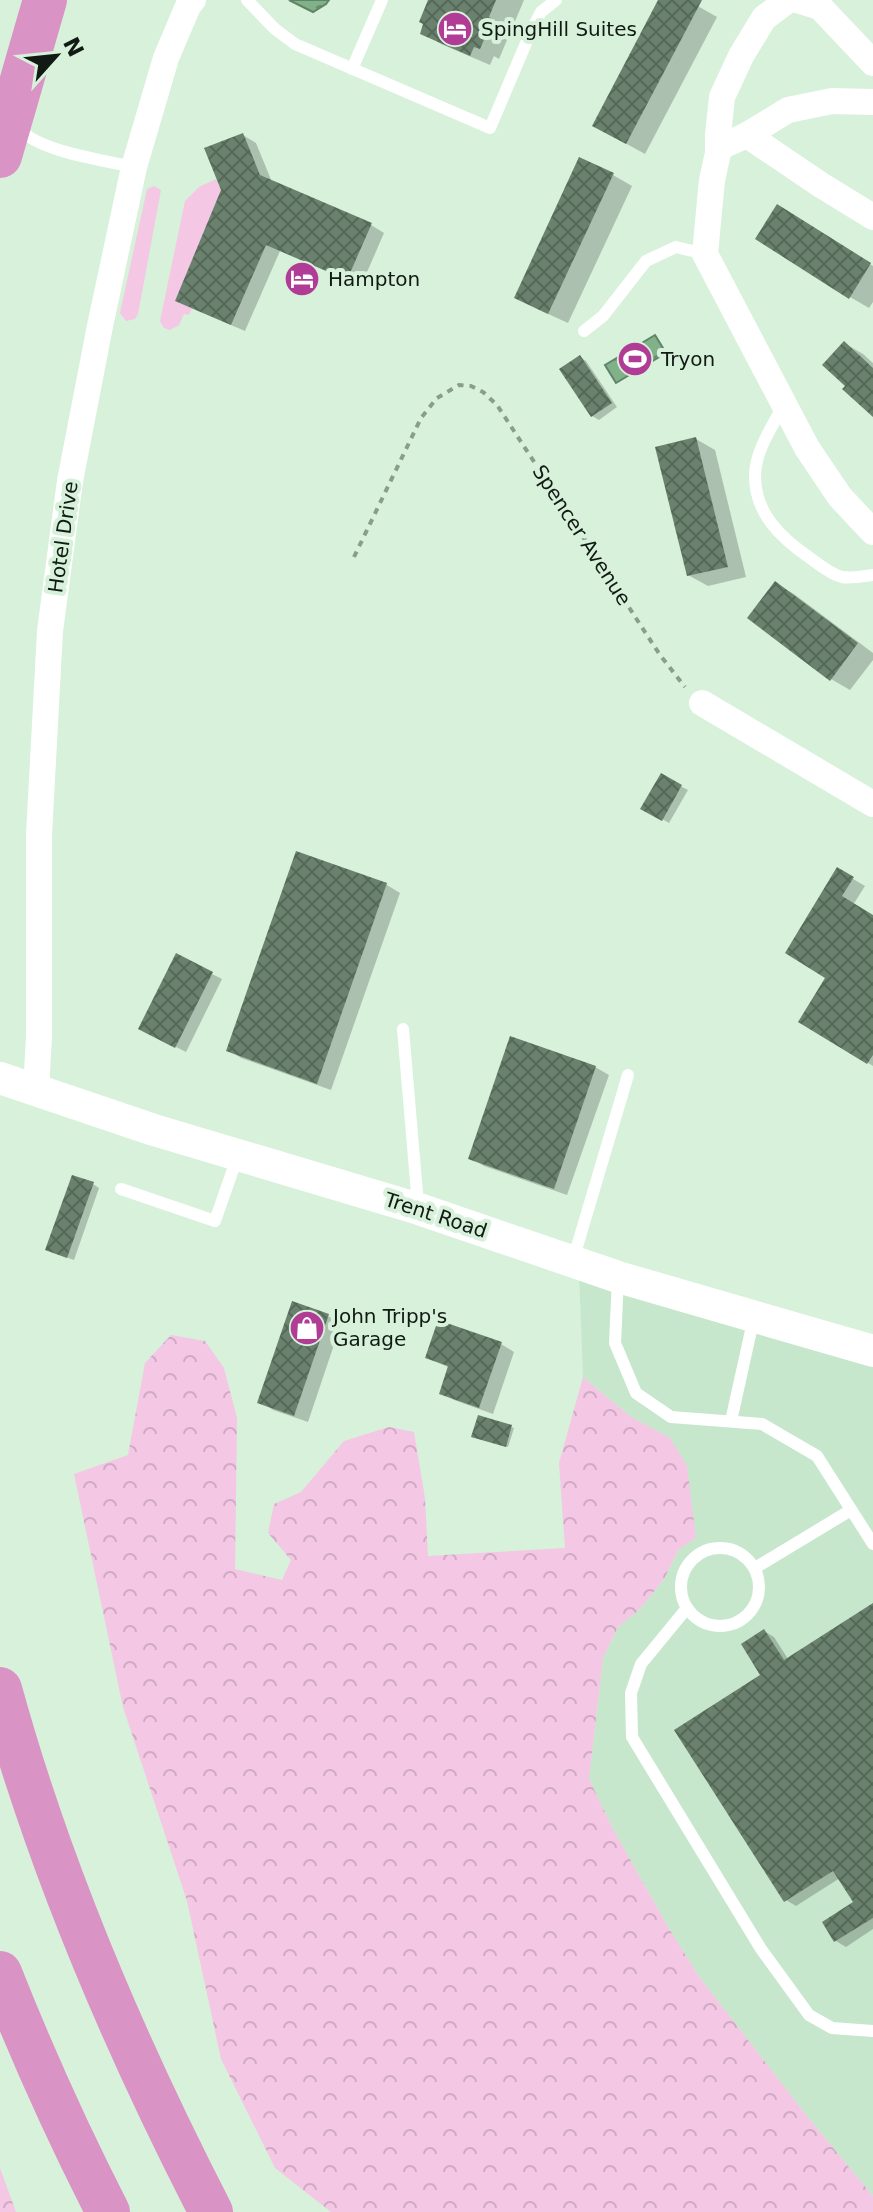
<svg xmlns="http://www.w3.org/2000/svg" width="873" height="2212" font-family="'DejaVu Sans',sans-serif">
<defs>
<pattern id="forest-crowns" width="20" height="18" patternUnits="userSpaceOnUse" patternTransform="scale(2)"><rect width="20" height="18" fill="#f4c7e5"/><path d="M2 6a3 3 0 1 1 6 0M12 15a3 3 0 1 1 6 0" fill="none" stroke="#d0aac4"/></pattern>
<pattern id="water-ripples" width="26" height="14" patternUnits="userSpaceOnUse" patternTransform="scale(2)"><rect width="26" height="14" fill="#81b189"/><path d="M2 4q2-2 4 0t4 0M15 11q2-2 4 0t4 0" fill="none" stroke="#688f6f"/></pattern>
<pattern id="building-cross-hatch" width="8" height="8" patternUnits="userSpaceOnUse" patternTransform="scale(2)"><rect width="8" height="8" fill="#6a816e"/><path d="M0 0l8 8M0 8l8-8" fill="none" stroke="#566959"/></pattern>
</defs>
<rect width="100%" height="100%" fill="#d7f1db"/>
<path fill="#c7e7cc" d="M579,1272l294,94v830l-63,-76 -110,-142 -32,-51 -56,-100 -23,-48 14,-121 15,-31 22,-18 24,-30 15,-30 -14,-113 -34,-19 -48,-40z"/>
<g fill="#f4c7e5">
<path d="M216,179l5,11 -45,111 16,7 -3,7 -5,-1 -5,11 -9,5 -6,-2 -4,-7 25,-120 14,-14z"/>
<path d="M154,186l7,4 -23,124 -3,5 -9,2 -6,-8 27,-124z"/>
</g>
<g fill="url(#forest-crowns)">
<path d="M171,1335l34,6 19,27 13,50 -2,151 47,11 9,-20 -23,-27 6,-29 27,-12 43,-51 45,-14 25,5 11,66 3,58 137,-8 -6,-85 24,-86 48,40 39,21 17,28 9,72 -17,11 -15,30 -24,30 -22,18 -15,31 -14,121 23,48 56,100 32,51 110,142 63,76v16h-542l-56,-44 -54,-109 -34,-158 -64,-194 -49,-233 54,-19 17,-92z"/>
<path d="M0,2168l16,44h-16z"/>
</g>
<g fill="url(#water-ripples)" stroke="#5f8466" stroke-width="2">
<path d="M289,0h40l-3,4 -13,8z"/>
<path d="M655,335l11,18 -50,30 -11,-18z"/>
</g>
<g fill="#0003">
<path d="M430,0h94l-25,59 -5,-3 -4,9 -49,-21 -19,-11z"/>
<path d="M661,0h26l30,17 -72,137 -31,-17z"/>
<path d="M243,135l13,8 16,39 99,43 13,8 -23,53 -81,-35 -35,80 -54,-23z"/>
<path d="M613,175l19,11 -64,137 -33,-15z"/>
<path d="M796,217l77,49v36l-4,6 -19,-11z"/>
<path d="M844,343l19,11 10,9v52z"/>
<path d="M580,357l6,4 31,46 -18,13 -7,-4z"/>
<path d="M696,439l19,11 31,127 -38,9 -20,-11z"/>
<path d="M775,583l19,11 79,59v7l-23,30 -19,-11z"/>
<path d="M661,776l27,14 -19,33 -26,-15z"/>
<path d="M297,853l90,32 13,8 -69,197 -90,-32 -13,-8z"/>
<path d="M838,870l27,16 -12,19 20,12v149l-72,-45 27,-44z"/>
<path d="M212,974l10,5 -36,73 -35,-18z"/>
<path d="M595,1067l14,8 -42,120 -83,-29 -14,-8z"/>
<path d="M93,1184l6,4 -25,72 -20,-7z"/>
<path d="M328,1316l13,8 -33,98 -35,-12 -13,-8z"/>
<path d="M501,1344l13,8 -21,62 -39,-14 -13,-7 9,-25 -22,-10z"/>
<path d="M511,1427l3,1 -6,19 -32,-9z"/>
<path d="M873,1610v319l-27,18 -10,-6 20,-38 -16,-25 -44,28 -10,-6 -23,-225 1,-44 10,6 14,22z"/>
</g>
<g fill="url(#building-cross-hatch)">
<path d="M428,0h68l-7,17 4,2 -13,30 -6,-2 -4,9 -50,-22 3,-10 -4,-2z"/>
<path d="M658,0h44l-76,144 -34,-18z"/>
<path d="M243,133l17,42 112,48 -25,57 -81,-35 -35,80 -56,-24 46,-111 -17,-42z"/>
<path d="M579,157l35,16 -66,141 -34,-16z"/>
<path d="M777,204l94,59 -22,36 -94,-60z"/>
<path d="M844,341l29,27v49l-31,-28 3,-3 -23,-21z"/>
<path d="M580,355l32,48 -21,14 -32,-48z"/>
<path d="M696,437l32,130 -41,9 -32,-129z"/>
<path d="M775,581l83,62 -28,38 -83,-63z"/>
<path d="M661,773l21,12 -20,36 -22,-12z"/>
<path d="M296,851l91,32 -70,201 -91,-33z"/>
<path d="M837,867l17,10 -12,19 31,19v140l-6,9 -69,-42 27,-44 -40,-25z"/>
<path d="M176,953l37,19 -38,76 -37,-19z"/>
<path d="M510,1036l86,30 -42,123 -86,-30z"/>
<path d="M72,1175l22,7 -27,76 -22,-8z"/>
<path d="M292,1301l37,13 -35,102 -37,-13z"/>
<path d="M438,1320l64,22 -23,66 -40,-14 9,-28 -23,-8z"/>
<path d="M478,1415l34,10 -6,22 -35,-10z"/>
<path d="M873,1603v315l-39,24 -12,-20 31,-20 -20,-31 -49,31 -110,-172 86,-55 -19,-31 23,-15 20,31z"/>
</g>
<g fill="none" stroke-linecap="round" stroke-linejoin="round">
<path stroke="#8a9d8d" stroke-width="4" stroke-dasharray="6 6" stroke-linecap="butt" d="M354,557l67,-139 16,-20 22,-13 12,1 12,6 14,13 163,250 25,32"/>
<g stroke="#fff" stroke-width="12">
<path d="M247,0l28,29 20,15 195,84 42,-99 9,-17 15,-12"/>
<path d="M352,69l30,-69"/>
<path d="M18,128c22,24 85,32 116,39"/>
<path d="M584,331l19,-15 43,-55 30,-14 29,7"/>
<path d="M783,406c-11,21 -27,44 -28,68 -1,39 26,64 55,84 10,7 20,16 32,19 10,2 21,-1 31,-2"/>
<path d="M403,1029l15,176"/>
<path d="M121,1189l94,32 23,-66"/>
<path d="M573,1260l55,-185"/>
<path d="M618,1278l-3,65 21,50 35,24 91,7 55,32 56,88"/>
<path d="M731,1421l23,-104"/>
<circle cx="720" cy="1587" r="39"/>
<path d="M755,1568l96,-58"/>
<path d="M687,1608l-46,56 -10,29 1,44 129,212 48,66 23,13 41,3"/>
</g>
<g stroke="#fff" stroke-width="26">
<path d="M788,0l-24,18 -23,38 -19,41 -4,38v18l-6,27 -7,74 102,194 33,49 33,35"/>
<path d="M797,0l23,7 53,56"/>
<path d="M747,135l74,50 52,32"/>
<path d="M718,148l29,-13 41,-25 44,-9 41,1"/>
<path d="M702,703l171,101"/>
<path d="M36,1091l3,-55v-201l11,-204 20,-150 30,-155 34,-159 32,-109 22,-52 5,-6"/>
</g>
<path stroke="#fff" stroke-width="32" d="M0,1078l154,52 265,79 199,68 255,74"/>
<g stroke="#da93c5" stroke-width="44">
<path d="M0,156l45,-156"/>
<path d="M0,1689c50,182 125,356 211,523"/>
<path d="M0,1973c32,81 68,161 108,239"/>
</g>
</g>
<defs>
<symbol id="hotel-disc" viewBox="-11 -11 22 22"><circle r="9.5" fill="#b03c95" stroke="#d7f1db"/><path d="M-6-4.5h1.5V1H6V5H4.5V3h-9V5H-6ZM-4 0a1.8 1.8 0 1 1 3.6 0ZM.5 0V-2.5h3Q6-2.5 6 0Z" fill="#fff"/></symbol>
<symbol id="stadium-disc" viewBox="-11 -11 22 22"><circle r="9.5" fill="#b03c95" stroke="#d7f1db"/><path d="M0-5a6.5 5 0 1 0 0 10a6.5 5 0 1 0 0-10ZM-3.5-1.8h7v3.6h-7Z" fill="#fff"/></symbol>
<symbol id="shop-disc" viewBox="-11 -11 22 22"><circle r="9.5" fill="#b03c95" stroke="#d7f1db"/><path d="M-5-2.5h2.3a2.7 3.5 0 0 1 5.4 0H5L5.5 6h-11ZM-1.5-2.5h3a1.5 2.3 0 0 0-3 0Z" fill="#fff"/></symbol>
</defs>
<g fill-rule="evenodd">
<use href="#hotel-disc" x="435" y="9" width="40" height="40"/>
<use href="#hotel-disc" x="282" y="259" width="40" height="40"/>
<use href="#stadium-disc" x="615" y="339" width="40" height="40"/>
<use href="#shop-disc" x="287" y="1308" width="40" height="40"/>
</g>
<g text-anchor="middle" stroke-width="8" stroke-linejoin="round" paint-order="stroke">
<g font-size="20" fill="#111a13" stroke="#d7f1db" text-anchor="start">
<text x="481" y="36">SpingHill Suites</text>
<text x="328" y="286">Hampton</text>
<text x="661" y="366">Tryon</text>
<text x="333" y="1323">John Tripp's<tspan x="333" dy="23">Garage</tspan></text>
</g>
<g font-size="20" fill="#111a13" stroke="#d7f1db">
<text transform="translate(582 535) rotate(57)" y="7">Spencer Avenue</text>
<text transform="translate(63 537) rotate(-82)" y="7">Hotel Drive</text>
<text transform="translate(436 1215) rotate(18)" y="7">Trent Road</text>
</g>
</g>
<g transform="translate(56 56) rotate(63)" stroke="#d7f1db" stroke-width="6" paint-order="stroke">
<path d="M0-6L14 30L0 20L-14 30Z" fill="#111a13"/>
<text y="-12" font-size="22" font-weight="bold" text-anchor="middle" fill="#111a13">N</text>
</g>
</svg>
